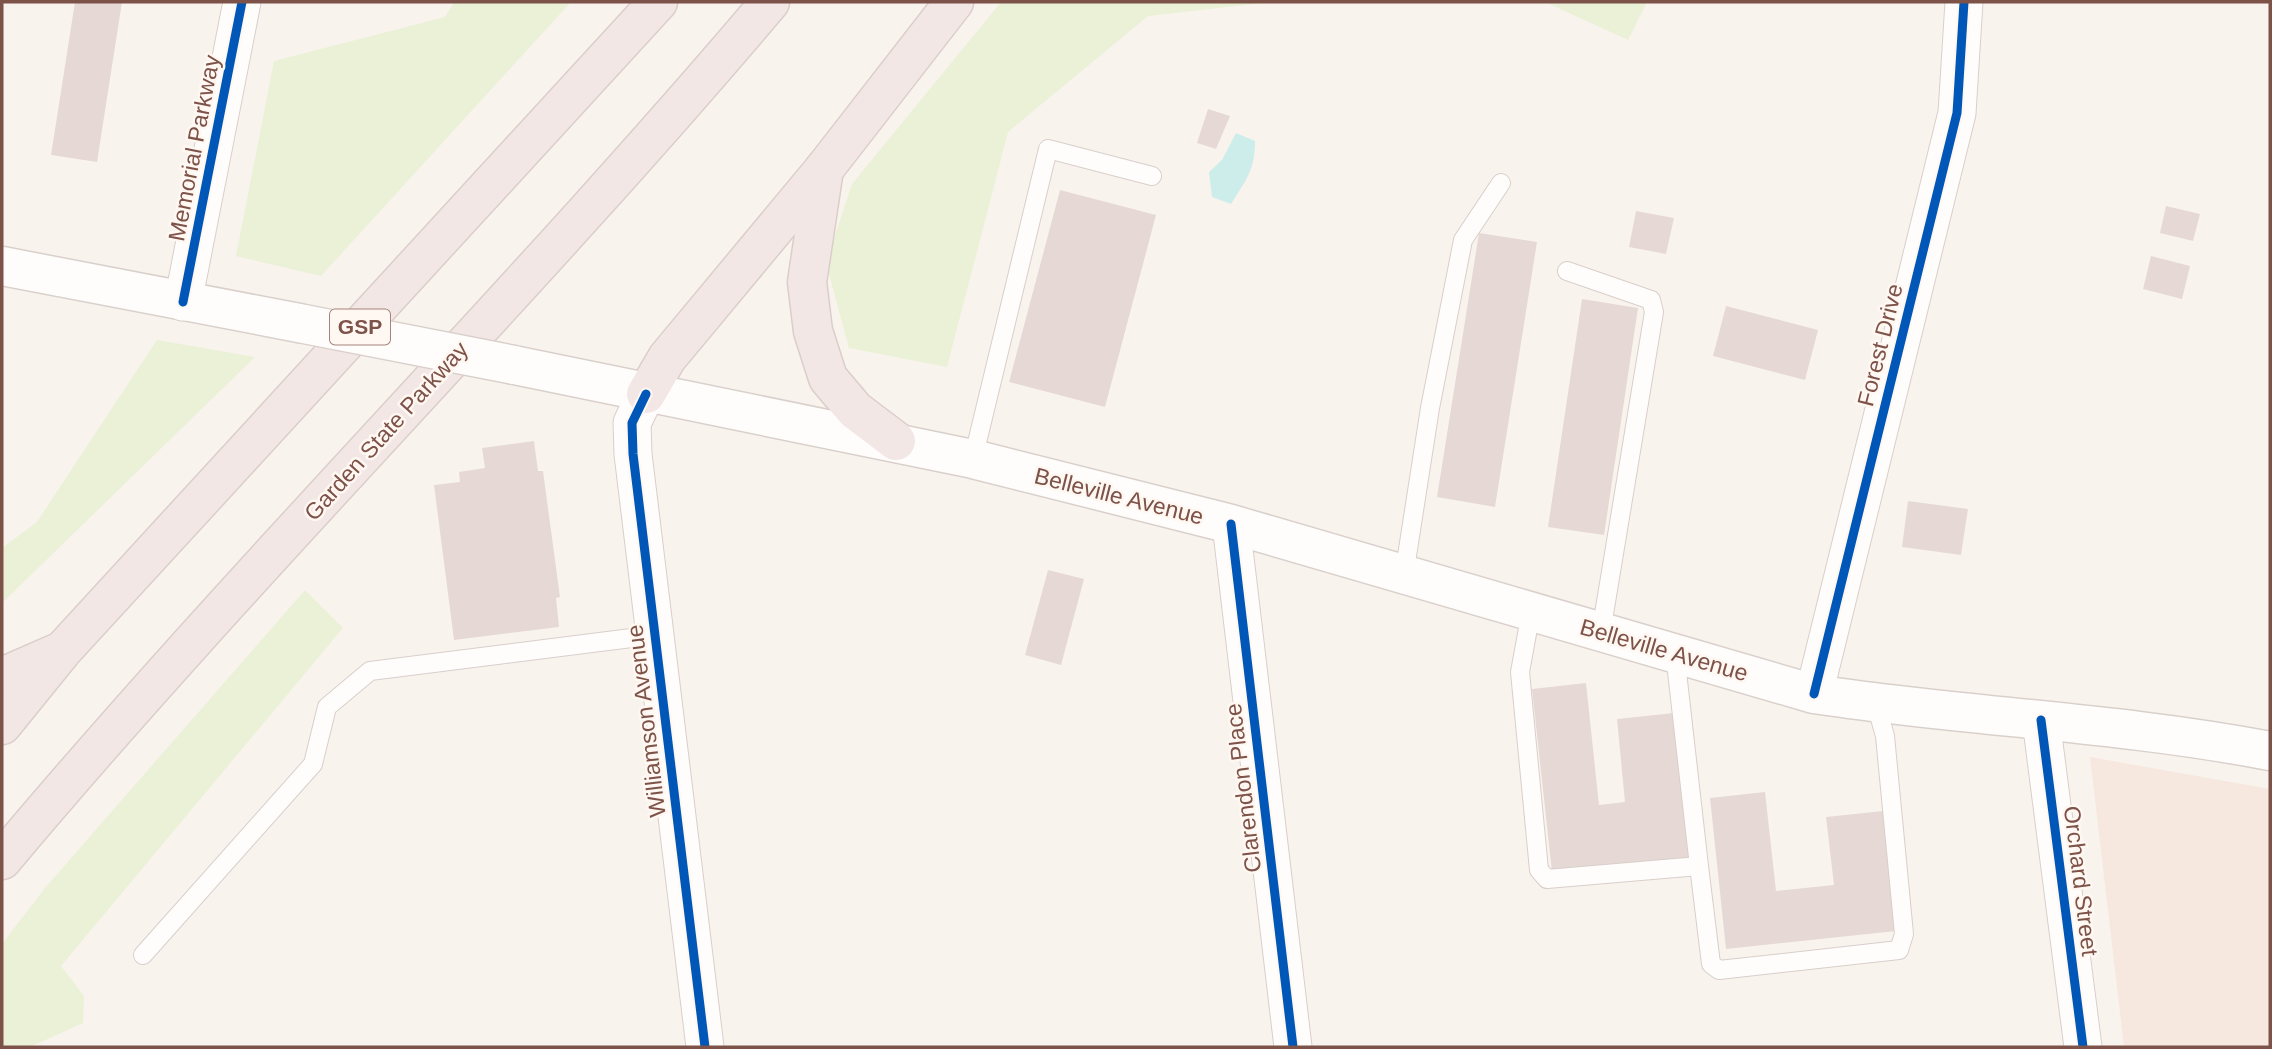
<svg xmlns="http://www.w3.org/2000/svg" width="2272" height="1049" font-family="Arial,sans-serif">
<rect width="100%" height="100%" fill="#f9f3ee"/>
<path fill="#f7e8df" d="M2090,757l180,32v258h-146z"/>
<g fill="#eaf1d7">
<path d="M454,2h117l-250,274 -85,-20 38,-195 171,-44z"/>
<path d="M1001,2h272l-125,14 -140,116 -61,235 -98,-19 -23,-85 26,-79z"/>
<path d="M1545,2h102l-19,38z"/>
<path d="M157,340l98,17 -253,246v-55l35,-26z"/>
<path d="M305,590l38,38 -282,338 23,30 -1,27 -53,24h-28v-103l43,-56z"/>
</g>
<path fill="#cdedea" d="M1236,133l19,8c0,29 -9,39 -24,63l-19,-7 -3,-25 13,-12z"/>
<g fill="#e6d9d5">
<path d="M75,2h47l-25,160 -46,-7z"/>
<path d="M1208,109l22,7 -14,33 -19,-6z"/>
<path d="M1060,190l96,25 -51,192 -96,-25z"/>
<path d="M2166,206l34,8 -7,27 -33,-8z"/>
<path d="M1636,211l38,7 -8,36 -37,-7z"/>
<path d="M1479,233l58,9 -42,265 -58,-10z"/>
<path d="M2151,256l39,10 -8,33 -39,-10z"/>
<path d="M1582,299l56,9 -34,227 -56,-8z"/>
<path d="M1726,306l92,24 -13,50 -92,-24z"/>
<path d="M534,441l4,30h5l17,126 -4,1 3,29 -105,13 -20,-155 26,-3 -1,-10 26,-4 -3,-20z"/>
<path d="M1908,501l60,8 -7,46 -59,-8z"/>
<path d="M1048,570l36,9 -23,86 -36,-10z"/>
<path d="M1586,683l13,122 26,-3 -8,-83 57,-6 16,144 -138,15 -20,-183z"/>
<path d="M1765,792l11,99 58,-6 -8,-68 57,-6 13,120 -170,18 -16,-151z"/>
</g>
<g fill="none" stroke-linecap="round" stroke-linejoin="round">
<defs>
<g id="lane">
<path d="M1567,271l84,29 3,12 -53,320"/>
<path d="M973,459l75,-310 104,27"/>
<path d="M1404,575l26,-167 33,-168 38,-57"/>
<path d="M1531,612l-11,60 19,198 8,9 152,-13 -24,-212"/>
<path d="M1699,866l12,98 8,6 180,-20 5,-16 -19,-198 -9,-32"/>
<path d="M143,955l170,-191 14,-57 43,-36 285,-36"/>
</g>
<g id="street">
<path d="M183,302l59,-300"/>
<path d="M646,394l-14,29 1,31 72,593"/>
<path d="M1231,524l62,523"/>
<path d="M1814,694l143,-581 7,-111"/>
<path d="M2041,720l42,327"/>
</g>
<g id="secondary">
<path d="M2,266l297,57"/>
<path d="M514,365l459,94 258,65 583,170c152,23 305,28 456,57"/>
</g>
<g id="highway">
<path d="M824,169l-17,113 6,49 15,47 27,32 41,31"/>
<path d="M646,394l21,-36 158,-190 129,-166"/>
<path d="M2,677l55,-24"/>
<path d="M2,725l60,-74 596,-649"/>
<path d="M2,860c247,-294 520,-565 768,-858"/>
</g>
</defs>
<use href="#lane" stroke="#d9ceca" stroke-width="20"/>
<use href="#street" stroke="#d9ceca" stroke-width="39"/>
<use href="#secondary" stroke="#dad0cb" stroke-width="41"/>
<use href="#highway" stroke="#dbceca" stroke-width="41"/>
<use href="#lane" stroke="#fefdfc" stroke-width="18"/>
<use href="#street" stroke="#fefdfc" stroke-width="37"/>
<use href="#secondary" stroke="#fefdfc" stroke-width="38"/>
<use href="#highway" stroke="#f3e7e6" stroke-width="38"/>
<defs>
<path id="secondary-bridge" d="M299,323l215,42"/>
</defs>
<use href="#secondary-bridge" stroke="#dad0cb" stroke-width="41" stroke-linecap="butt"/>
<use href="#secondary-bridge" stroke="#fefdfc" stroke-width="38"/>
<defs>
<g id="cycleway">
<path d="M183,302l59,-300"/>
<path d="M646,394l-14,29 1,31 72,593"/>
<path d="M1231,524l62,523"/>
<path d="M1814,694l143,-581 7,-111"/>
<path d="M2041,720l42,327"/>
</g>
</defs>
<use href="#cycleway" stroke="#fff7f1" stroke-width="13"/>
<use href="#cycleway" stroke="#0057b8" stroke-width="9"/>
</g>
<g text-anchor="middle" stroke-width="5" stroke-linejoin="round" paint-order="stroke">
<rect fill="#fff7f1" stroke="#a4847b" stroke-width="2" x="330" y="309.5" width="60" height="35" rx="5"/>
<g font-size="21" font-weight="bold" fill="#7d5248">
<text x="360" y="334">GSP</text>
</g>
<g font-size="23" fill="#7d5248" stroke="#fff7f1">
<text transform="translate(194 148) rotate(-79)" y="8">Memorial Parkway</text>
<text transform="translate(1880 345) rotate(-76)" y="8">Forest Drive</text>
<text transform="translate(386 431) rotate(-48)" y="8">Garden State Parkway</text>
<text transform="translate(1119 496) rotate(14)" y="8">Belleville Avenue</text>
<text transform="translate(1664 650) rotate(16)" y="8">Belleville Avenue</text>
<text transform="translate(646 721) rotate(-97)" y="8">Williamson Avenue</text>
<text transform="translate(1243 788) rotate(-97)" y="8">Clarendon Place</text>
<text transform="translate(2081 881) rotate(83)" y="8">Orchard Street</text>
</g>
</g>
<rect width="2272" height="1049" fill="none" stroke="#7d5248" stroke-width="7"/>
</svg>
